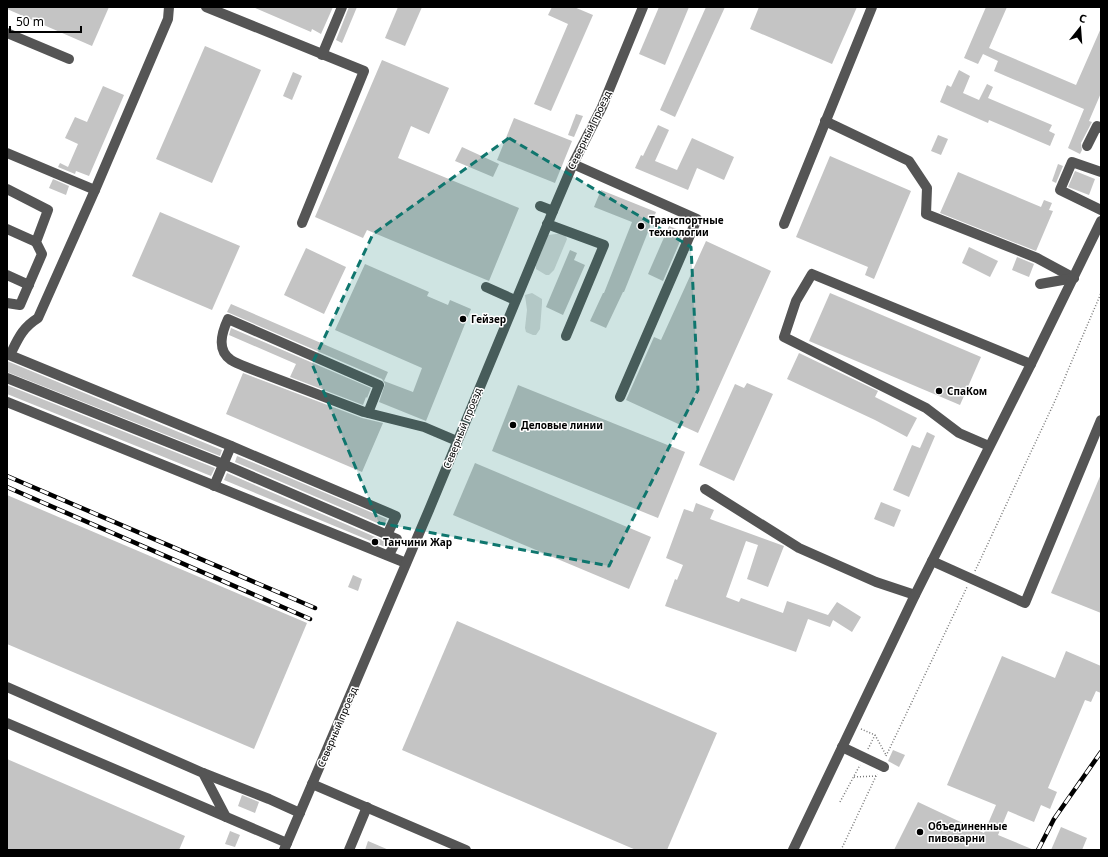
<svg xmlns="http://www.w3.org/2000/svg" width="1108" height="857" font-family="'Noto Sans',sans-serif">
<rect width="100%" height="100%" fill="#fff"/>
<g fill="#dcdcdc">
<path d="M564,233l3,6 -13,31 -5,5h-3l-10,-6v-4l12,-30z"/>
<path d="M532,293l10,6v4l-2,26 -4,6h-3l-7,-3 -1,-4 2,-18 -2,-15z"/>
</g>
<g fill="#c4c4c4">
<path d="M7,7h102l-17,39 -85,-37z"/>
<path d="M253,7h80l-12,27 -9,-5 -1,3z"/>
<path d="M349,7h8l-15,36 -6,-3z"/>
<path d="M398,7h24l-17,39 -20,-8z"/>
<path d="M552,7h22l19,8 -42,96 -17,-7 34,-80 -20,-9z"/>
<path d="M659,7h30l-24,58 -26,-11z"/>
<path d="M706,7h19l-50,110 -15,-7z"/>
<path d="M759,7h98l-25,57 -82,-35z"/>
<path d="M986,7h21l-18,41 87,37 25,-57v65l-12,28 3,1 -11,21 1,7 -2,4 -12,-6 16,-39 -90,-38 4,-10 -15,-7 -5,10 -14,-6z"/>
<path d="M205,46l56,24 -49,113 -56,-24z"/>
<path d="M382,60l67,28 -20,46 -18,-8 -13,32 121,50 -30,73 -122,-51 -4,8 -48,-21z"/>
<path d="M959,70l11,6 -7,17 16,7 8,-16 6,3 -5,11 64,27 -3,6 6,3 -5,12 -61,-26 -1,3 -48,-21 7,-17 4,2z"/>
<path d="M293,72l9,4 -10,24 -9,-4z"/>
<path d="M103,86l21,9 -35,81 -13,-5 -1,3 -17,-7 2,-4 8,4 10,-23 -13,-6 10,-21 12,5z"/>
<path d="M576,114l7,2 -9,21 -6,-2z"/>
<path d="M514,118l58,23 -17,42 -58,-23z"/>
<path d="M658,125l11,5 -14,31 22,9 15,-32 42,19 -10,23 -27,-12 -9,22 -53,-22 6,-13 2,1z"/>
<path d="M938,135l10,4 -7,16 -10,-4z"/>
<path d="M462,147l37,17 -6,13 -38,-16z"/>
<path d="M830,156l81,35 -37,88 -9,-4 3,-8 -72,-30z"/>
<path d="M1058,164l5,2 -7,17 -4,-2z"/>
<path d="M1075,171l20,8 -6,16 -21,-8z"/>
<path d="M958,172l83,35 3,-7 8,3 -3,7 4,1 -17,40 -96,-38z"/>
<path d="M53,179l16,7 -3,9 -17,-7z"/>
<path d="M601,190l55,22 -32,80h-1l-17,36 -16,-7 13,-28h1l28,-71 -38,-15z"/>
<path d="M160,212l80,34 -28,64 -80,-34z"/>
<path d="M669,226l15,6 -21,49 -15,-7z"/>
<path d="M706,241l65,30 -73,162 -72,-33 28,-63 7,3z"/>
<path d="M969,247l29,14 -8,16 -28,-14z"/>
<path d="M306,248l40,19 -22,47 -40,-19z"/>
<path d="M570,250l7,3 -3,7 11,5 -22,50 -17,-8z"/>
<path d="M1017,257l17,7 -5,13 -17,-7z"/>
<path d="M365,264l64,28 -2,4 21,9 2,-5 21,9 -45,112 -47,-19 6,-18 -3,-5 -155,-67 4,-8 157,68 -4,9 29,11 9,-24 -87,-38z"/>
<path d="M830,293l151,64 -21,48 -151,-64z"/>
<path d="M231,328l140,60 -4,10 -1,-1 -3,8 -73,-28 6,-13 -67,-29z"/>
<path d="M799,353l79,38 -3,6 42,21 -10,19 -32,-17 -88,-41z"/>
<path d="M7,361l215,89 -2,6 -213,-84z"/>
<path d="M243,373l119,45 21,5 -21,49 -136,-58z"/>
<path d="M747,383l26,11 -39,87 -35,-16 36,-81 9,4z"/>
<path d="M7,385l208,83 -4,8 -204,-82z"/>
<path d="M518,385l167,67 -27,66 -166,-67z"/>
<path d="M927,432l8,4 -26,61 -16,-7 19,-45 8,3z"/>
<path d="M237,456l34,14 116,49 -3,7 -149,-64z"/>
<path d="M475,463l176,74 -22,52 -176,-74z"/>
<path d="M227,473l160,69 -2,5 -161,-67z"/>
<path d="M1101,474v139l-50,-20z"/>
<path d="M7,495l300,128 -53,126 -247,-105z"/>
<path d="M881,502l20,8 -7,17 -20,-8z"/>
<path d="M696,503l18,7 -4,9 74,27 -16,41 -21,-8 11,-34 -12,-4 -20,56 13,5 2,-4 42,15 4,-12 41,14 9,-13 24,15 -9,15 -19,-12 -3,7 -22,-8 -12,33 -131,-46 10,-27 2,1 6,-15 -17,-7 18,-49 9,3z"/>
<path d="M353,575l9,4 -4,12 -10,-4z"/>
<path d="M457,621l260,112 -50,117h-31l-234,-100z"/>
<path d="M1066,651l35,15v27l-5,-2 -5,11 -6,-2 -37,88 9,4 -7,17 -9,-4 -7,17 -26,-11 -10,24 36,15h-140l24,-48 66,31 12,-28 -49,-20 55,-129 53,22z"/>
<path d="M893,750l12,5 -6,12 -11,-6z"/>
<path d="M7,759l178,77 -6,14h-172z"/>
<path d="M242,795l17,7 -4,11 -17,-7z"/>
<path d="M1061,827l26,11 -5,12h-31z"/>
<path d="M230,831l10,4 -5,12 -10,-3z"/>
<path d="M368,841l21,9h-24z"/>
</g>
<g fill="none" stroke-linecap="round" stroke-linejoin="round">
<g stroke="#777" stroke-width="1.5" stroke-dasharray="1 2" stroke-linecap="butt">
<path d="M975,571l79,-168 47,-110"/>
<path d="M861,729l14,6 11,20"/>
<path d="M868,749l7,-14"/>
<path d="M886,756l81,-169"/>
<path d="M854,777l22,-1"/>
<path d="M840,802l20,-37"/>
<path d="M841,850l36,-76"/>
</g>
<g stroke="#555" stroke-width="10">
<path d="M206,7l158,64 -62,152"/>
<path d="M7,33l62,26"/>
<path d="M322,55l20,-48"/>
<path d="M825,121l84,40 18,27 -1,26 111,44 37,20"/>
<path d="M1087,146l10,-20 4,2"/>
<path d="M7,153l88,37"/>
<path d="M573,164l124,55 -77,178"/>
<path d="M1101,172l-29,-10 -12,28 41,20"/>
<path d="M7,189l41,21 -12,32 6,12 -22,51 -13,-2"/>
<path d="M540,206l13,5"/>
<path d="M547,224l57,21 -38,91"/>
<path d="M784,224l88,-217"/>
<path d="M7,229l29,13"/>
<path d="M7,275l22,10"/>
<path d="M1040,284l34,-6"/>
<path d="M486,287l29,13"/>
<path d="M7,354l224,92 165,70 -9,19"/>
<path d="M10,355c8,-16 12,-27 28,-37l57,-128 73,-171 1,-12"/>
<path d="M7,378l216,86 174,75 -8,16"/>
<path d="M7,402l399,161"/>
<path d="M368,413l11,-28 -151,-66c-6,13 -12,31 3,41 5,3 10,5 15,7l118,45 60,15 33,14"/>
<path d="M989,446l-30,-13 -33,-25 -142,-71 12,-36 16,-27 219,90"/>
<path d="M214,486l17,-40"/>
<path d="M705,489l94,59 77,34 39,13"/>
<path d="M932,561l93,42 76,-183"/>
<path d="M7,687l196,86 23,44"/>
<path d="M7,723l280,120"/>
<path d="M842,747l42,20"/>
<path d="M203,773l66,26 31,14"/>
<path d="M312,784l154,66"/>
<path d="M284,850l145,-340 124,-299 20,-47 29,-57 41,-100"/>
<path d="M349,850l18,-43"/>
<path d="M793,850l122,-255 116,-231 70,-143"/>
</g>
<defs>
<g id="rail">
<path d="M7,476l308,132"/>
<path d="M7,487l303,132"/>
<path d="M1038,850l16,-31 47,-67"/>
</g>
</defs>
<use href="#rail" stroke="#000" stroke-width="4.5"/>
<use href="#rail" stroke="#fff" stroke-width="3" stroke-dasharray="9" stroke-linecap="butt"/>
</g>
<path fill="#0f766e" fill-opacity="0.2" stroke="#0f766e" stroke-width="3" stroke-dasharray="8 5" stroke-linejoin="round" d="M509,138l182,109 7,143 -89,176 -230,-43 -67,-159 61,-130z"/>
<g fill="#000" stroke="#fff" stroke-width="1.5">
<circle cx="641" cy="226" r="4"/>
<circle cx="463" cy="319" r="4"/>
<circle cx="939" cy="391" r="4"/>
<circle cx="513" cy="425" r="4"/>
<circle cx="375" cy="542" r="4"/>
<circle cx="920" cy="832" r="4"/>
</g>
<g text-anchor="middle" stroke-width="3" stroke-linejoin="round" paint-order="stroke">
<g font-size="10" fill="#000" stroke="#fff">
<text transform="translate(589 130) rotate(-64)" y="4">Северный проезд</text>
<text transform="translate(462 428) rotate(-68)" y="4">Северный проезд</text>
<text transform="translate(337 727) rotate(-67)" y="4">Северный проезд</text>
</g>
<g font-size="10" font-weight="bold" fill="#000" stroke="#fff" text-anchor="start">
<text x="649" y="224">Транспортные<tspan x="649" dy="12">технологии</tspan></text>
<text x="471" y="323">Гейзер</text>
<text x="947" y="395">СпаКом</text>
<text x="521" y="429">Деловые линии</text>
<text x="383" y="546">Танчини Жар</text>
<text x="928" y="830">Объединенные<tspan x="928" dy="12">пивоварни</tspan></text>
</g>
</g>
<rect width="1108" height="857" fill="none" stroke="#000000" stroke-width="16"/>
<g transform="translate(1080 28) rotate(17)" stroke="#ffffff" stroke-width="3" paint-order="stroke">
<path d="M0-3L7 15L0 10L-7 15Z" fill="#000000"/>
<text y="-6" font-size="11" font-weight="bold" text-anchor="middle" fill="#000000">С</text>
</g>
<path d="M10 26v6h71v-6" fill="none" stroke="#000000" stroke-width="2"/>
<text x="16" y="26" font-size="12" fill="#000000" stroke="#ffffff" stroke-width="3" paint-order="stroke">50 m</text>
</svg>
